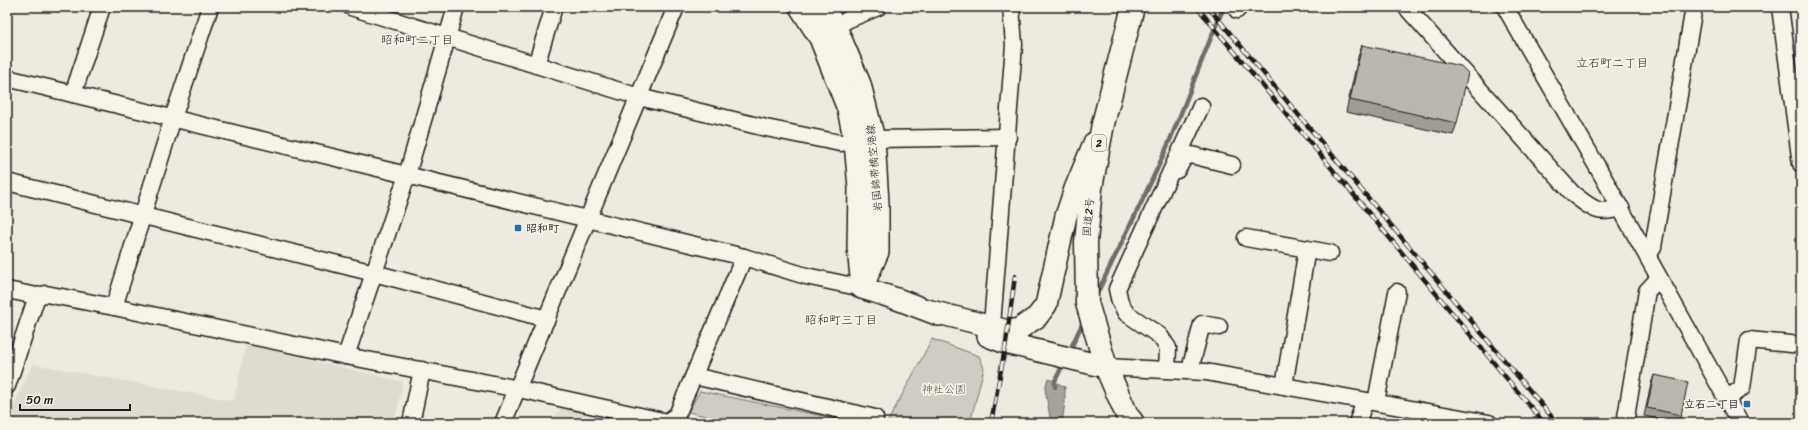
<svg xmlns="http://www.w3.org/2000/svg" width="1808" height="430" font-family="Sriracha,'Klee One',sans-serif">
<rect width="100%" height="100%" fill="#eeeae0"/>
<filter id="ink" filterUnits="userSpaceOnUse"><feTurbulence type="fractalNoise" baseFrequency=".025" numOctaves="2"/><feDisplacementMap in="SourceGraphic" scale="8" xChannelSelector="R" yChannelSelector="G"/><feConvolveMatrix kernelMatrix="1 2 1 2 8 2 1 2 1" color-interpolation-filters="sRGB"/></filter>
<g filter="url(#ink)">
<g fill="#dedbd1">
<path d="M246,344l157,38 -9,41h-387v-3l26,-56 201,37z"/>
<path d="M563,405l79,18h-91z"/>
</g>
<g fill="#cfccc3" stroke="#767470">
<path d="M932,339l47,17 5,12 -14,55h-83z"/>
<path d="M700,391l157,32h-121l-48,-11z"/>
</g>
<path fill="#a6a39d" stroke="#6f6d69" d="M1048,378l17,9v15l-3,21h-11l-6,-34z"/>
<g fill="none" stroke-linecap="round" stroke-linejoin="round">
<g stroke="#6f6d69" stroke-width="4.5">
<path d="M1096,296c22,-47 46,-93 67,-140 22,-49 39,-100 61,-149"/>
<path d="M1069,352l15,-32"/>
<path d="M1055,387v-6l9,-19"/>
</g>
<defs>
<g id="minor">
<path d="M351,7l288,90 127,31 74,15 34,-4 134,-2"/>
<path d="M1406,7l167,187c19,14 23,21 48,14"/>
<path d="M1505,7l97,168 138,248"/>
<path d="M1780,7l21,157"/>
<path d="M1237,10l2,-3"/>
<path d="M826,33l23,-14 29,-12"/>
<path d="M536,65l18,-58"/>
<path d="M7,78l737,179 62,19 56,12"/>
<path d="M73,94l29,-87"/>
<path d="M1177,170l7,-12 7,-3 41,10"/>
<path d="M7,182l367,91 173,46"/>
<path d="M1246,238l84,15"/>
<path d="M1648,257l5,-10 41,-240"/>
<path d="M7,290l30,6 9,-2 68,13 232,49 173,33 148,33 10,-7 67,-158"/>
<path d="M114,307l59,-189 37,-111"/>
<path d="M991,338l23,-293 -3,-38"/>
<path d="M346,356l61,-181 49,-168"/>
<path d="M1106,367l100,5 283,51"/>
<path d="M1167,369l1,-21 -8,-12 -34,-23 -6,-11 -3,-13 84,-183"/>
<path d="M1193,371l-1,-9 10,-38 17,3"/>
<path d="M694,376l181,42"/>
<path d="M7,386l30,-90"/>
<path d="M1284,386l23,-137"/>
<path d="M1726,399l16,-11 7,-48 52,5"/>
<path d="M1376,402l21,-110"/>
<path d="M411,423l11,-53"/>
<path d="M503,423l173,-416"/>
<path d="M1357,423l8,-22"/>
<path d="M1625,423l22,-132 12,-13"/>
</g>
<g id="major">
<path d="M800,7l20,31 28,71 7,33 4,46 -1,60 4,39"/>
<path d="M822,7l14,20 24,57 14,55 4,64v49l-16,36"/>
<path d="M862,288l35,11 42,16"/>
<path d="M927,310l81,21 11,-2 18,-12 9,-12 20,-89 9,-27 19,-46"/>
<path d="M988,336l18,7 100,24"/>
</g>
<path id="highway" d="M1133,7l-30,117 -12,64 -5,54 1,61 19,64 21,48 6,8"/>
</defs>
<use href="#minor" stroke="#1c1c1c" stroke-width="19"/>
<use href="#major" stroke="#1c1c1c" stroke-width="24"/>
<use href="#highway" stroke="#1c1c1c" stroke-width="25"/>
<use href="#minor" stroke="#f7f3e8" stroke-width="16"/>
<use href="#major" stroke="#f7f3e8" stroke-width="21"/>
<use href="#highway" stroke="#f7f3e8" stroke-width="22"/>
<defs>
<g id="rail">
<path d="M1197,7l347,416"/>
<path d="M1208,7l349,416"/>
<path d="M991,423l15,-80 9,-67"/>
</g>
</defs>
<use href="#rail" stroke="#1c1c1c" stroke-width="4.5"/>
<use href="#rail" stroke="#f7f3e8" stroke-width="3" stroke-dasharray="9" stroke-linecap="butt"/>
</g>
<g fill="#a09d96" stroke="#1c1c1c">
<path d="M1362,45l95,78 -4,12 -107,-23 12,-55z"/>
<path d="M1654,375l27,40 -3,8 -34,-7 7,-32z"/>
</g>
<g fill="#bab7af" stroke="#1c1c1c">
<path d="M1362,45l99,21 7,7 -11,50 -107,-23z"/>
<path d="M1654,375l34,7 -7,33 -34,-7z"/>
</g>
</g>
<g fill="#1f6fb2" stroke="#f7f3e8" stroke-width="1.5">
<rect x="514" y="224" width="8" height="8" rx="2"/>
<rect x="1743" y="400" width="8" height="8" rx="2"/>
</g>
<g text-anchor="middle" stroke-width="3.5" stroke-linejoin="round" paint-order="stroke">
<rect fill="#f7f3e8" stroke="#5e5c59" stroke-width="1" x="1092" y="135" width="14" height="16" rx="3"/>
<g font-size="10" font-weight="bold" fill="#1c1c1c">
<text x="1099" y="147">2</text>
</g>
<g font-size="11" fill="#1c1c1c" stroke="#f7f3e8">
<text transform="translate(874 168) rotate(-95)" y="4">岩国錦帯橋空港線</text>
<text transform="translate(1088 217) rotate(-85)" y="4">国道2号</text>
</g>
<g font-size="11" font-weight="bold" fill="#1c1c1c" stroke="#f7f3e8" text-anchor="start">
<text x="526" y="232">昭和町</text>
<text x="1739" y="408" text-anchor="end">立石二丁目</text>
</g>
<g font-size="11" fill="#52514e" stroke="#f7f3e8">
<text x="944" y="393">神社公園</text>
</g>
<g font-size="12" fill="#1c1c1c" stroke="#f7f3e8">
<text x="417" y="44">昭和町二丁目</text>
<text x="1612" y="67">立石町二丁目</text>
<text x="841" y="324">昭和町三丁目</text>
</g>
</g>
<rect width="1808" height="430" fill="none" stroke="#f7f3e8" stroke-width="24"/>
<rect x="12" y="12" width="1784" height="406" fill="none" stroke="#1c1c1c" stroke-width="1.5" filter="url(#ink)"/>
<path d="M20 404v6h110v-6" fill="none" stroke="#1c1c1c" stroke-width="2"/>
<text x="26" y="404" font-size="12" fill="#1c1c1c" stroke="#f7f3e8" stroke-width="3" paint-order="stroke">50 m</text>
</svg>
